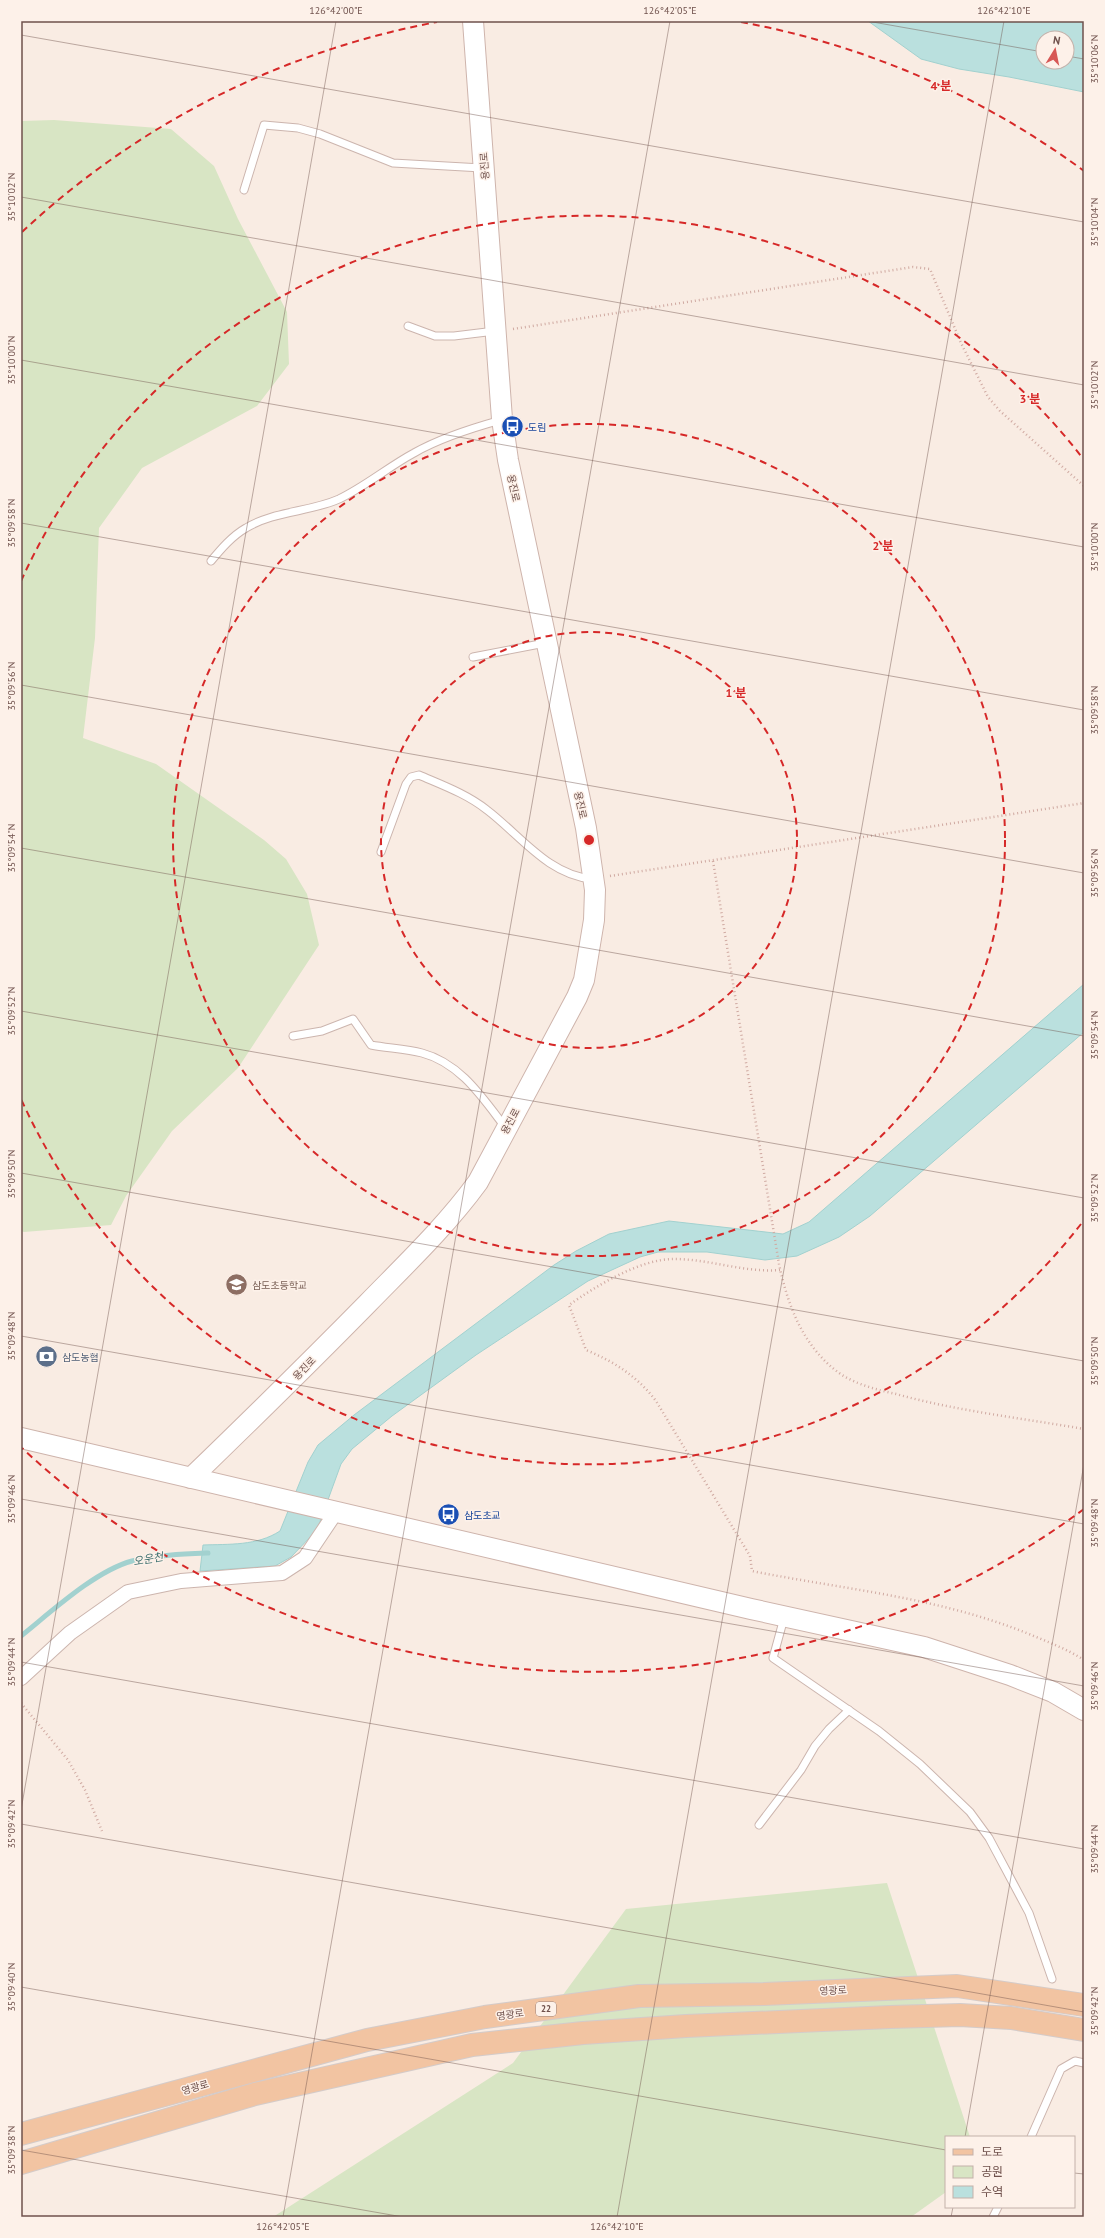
<svg xmlns="http://www.w3.org/2000/svg" width="1105" height="2238" font-family="'PT Sans','Noto Sans KR',sans-serif">
<rect width="100%" height="100%" fill="#f9ece3"/>
<g fill="#d8e5c4">
<path d="M54,120l117,9 43,37 24,53 49,93 2,52 -32,42 -115,62 -43,60 -4,110 -12,100 73,26 108,76 22,19 21,35 12,51 -81,123 -66,63 -46,65 -15,29 -87,7 -3,-1v-1110z"/>
<path d="M887,1883l83,254h-24v55l-35,25h-638l240,-154 113,-154z"/>
</g>
<g fill="#bae0de" stroke="#a2d1cf" fill-rule="evenodd">
<path d="M868,21h216v71l-75,-15 -50,-8 -38,-10zM1043,38h24v24h-24z"/>
<path d="M1084,984v48l-214,184 -31,21 -42,19 -32,4 -58,-8h-49l-18,5 -52,24 -112,74 -84,61 -40,33 -11,15 -24,66 -26,27 -16,9 -75,5 3,-26c26,-1 54,1 77,-14l28,-69 10,-17 36,-30 200,-150 22,-14 33,-17 60,-13 114,13 26,-12z"/>
</g>
<g fill="none" stroke-linecap="round" stroke-linejoin="round">
<path stroke="#a2d1cf" stroke-width="5" d="M21,1636c30,-24 74,-65 111,-75 24,-6 51,-7 76,-8"/>
<defs>
<g id="service">
<path d="M244,190l20,-65 34,3 22,6 73,29 89,5"/>
<path d="M408,326l27,10h19l41,-5"/>
<path d="M211,561c10,-12 21,-25 35,-33 28,-17 64,-16 93,-29 27,-13 49,-32 75,-46 26,-15 58,-25 87,-33"/>
<path d="M473,657l72,-14"/>
<path d="M381,852l25,-68 5,-7 8,-2c23,10 48,19 68,35 33,25 61,65 105,69"/>
<path d="M293,1036l29,-5 31,-12 18,26c16,3 35,4 51,8 38,10 60,44 83,74"/>
<path d="M784,1618l-11,40 106,73 41,33 50,48 19,26 40,75 23,66"/>
<path d="M759,1825l42,-55 14,-24 14,-17 20,-19"/>
<path d="M1031,2137l30,-68 14,-8 9,2"/>
<path d="M993,2217l5,-10"/>
</g>
<path id="minor" d="M21,1678l49,-45 58,-41 53,-11 101,-8 23,-15 31,-46"/>
<g id="secondary">
<path d="M21,1438l730,171 173,38 86,28 43,17 31,18"/>
<path d="M191,1478c60,-58 119,-116 177,-175 38,-39 78,-77 110,-121l99,-185 7,-17 10,-60 1,-30 -9,-62 -78,-368 -6,-41 -29,-398"/>
</g>
<g id="primary">
<path d="M21,2134l346,-94 118,-23 154,-21 125,-2 193,-8 127,19"/>
<path d="M21,2163l234,-69 217,-49 111,-12 103,-7 204,-9 70,-2 51,3 73,12"/>
</g>
</defs>
<use href="#service" stroke="#ccb5ae" stroke-width="9"/>
<use href="#minor" stroke="#ccb5ae" stroke-width="16"/>
<use href="#secondary" stroke="#ceb4ac" stroke-width="22"/>
<use href="#primary" stroke="#d4cbc9" stroke-width="24"/>
<g stroke="#d0aaa2" stroke-width="2.5" stroke-dasharray="1 3" stroke-linecap="butt">
<path d="M513,329l400,-62 17,2 31,74 27,54 12,14 84,75"/>
<path d="M713,861l66,403c9,43 25,85 63,111 16,10 36,15 54,19 61,17 125,24 188,35"/>
<path d="M610,876l474,-73"/>
<path d="M780,1270c-36,3 -70,-11 -106,-11 -34,0 -78,27 -105,46l17,45c29,12 52,27 70,51l88,145 6,10 2,15c95,19 186,26 277,63 19,8 38,15 55,26"/>
<path d="M21,1703l47,57 17,30 17,41"/>
</g>
<use href="#service" stroke="#fff" stroke-width="7"/>
<use href="#minor" stroke="#fff" stroke-width="14"/>
<use href="#secondary" stroke="#fff" stroke-width="20"/>
<use href="#primary" stroke="#f2c4a2" stroke-width="22"/>
</g>
<path fill="none" stroke="#6f514c" stroke-width="1" stroke-opacity="0.45" d="M867,21l176,31M21,35l1063,187M1067,56l17,3M21,197l1063,188M21,360l1063,187M21,523l1063,187M21,685l1063,188M21,848l1063,188M21,1011l1063,187M21,1173l1063,188M21,1336l1063,188M21,1499l1063,187M21,1662l1063,187M21,1810l315,-1789M21,1824l1063,188M21,1987l925,163M965,2137l119,-673M21,2150l382,67M1074,2173l10,1M283,2217l387,-2196M617,2217l387,-2196M951,2217l2,-10"/>
<g fill="none" stroke="#d62828" stroke-width="2" stroke-dasharray="7 5">
<circle cx="589" cy="840" r="208"/>
<circle cx="589" cy="840" r="416"/>
<path d="M1081 1224A624 624 0 0 1 21 1099M21 581A624 624 0 0 1 1081 456"/>
<path d="M1084 1509A832 832 0 0 1 22 1448M22 232A832 832 0 0 1 437 22M741 22A832 832 0 0 1 1084 171"/>
</g>
<defs>
<symbol id="bus-disc" viewBox="-11 -11 22 22"><circle r="9.5" fill="#1a4fb4" stroke="#fdf1e9"/><path d="M-5-6H5V4H4V6H2V4H-2V6H-4V4H-5ZM-3.5-4V0h7V-4ZM-3.5 1.2v1.5H-2V1.2ZM2 1.2v1.5H3.5V1.2Z" fill="#fff"/></symbol>
<symbol id="school-disc" viewBox="-11 -11 22 22"><circle r="9.5" fill="#8d6e63" stroke="#fdf1e9"/><path d="M0-5L7-2L0 1L-7-2ZM-4 1L0 2.5L4 1V4Q0 6-4 4Z" fill="#fff"/></symbol>
<symbol id="bank-disc" viewBox="-11 -11 22 22"><circle r="9.5" fill="#5c6f8a" stroke="#fdf1e9"/><path d="M-6-4H6V4H-6ZM0-2.3a2.3 2.3 0 1 0 0 4.6a2.3 2.3 0 1 0 0-4.6Z" fill="#fff"/></symbol>
</defs>
<g fill-rule="evenodd">
<use href="#bus-disc" x="500" y="414" width="25" height="25"/>
<use href="#school-disc" x="224" y="1272" width="25" height="25"/>
<use href="#bank-disc" x="34" y="1344" width="25" height="25"/>
<use href="#bus-disc" x="436" y="1502" width="25" height="25"/>
</g>
<g text-anchor="middle" stroke-width="3" stroke-linejoin="round" paint-order="stroke">
<rect fill="#fdf1e9" stroke="#9a817b" stroke-width="1" x="536" y="2002" width="20" height="14" rx="3"/>
<g font-size="9" font-weight="bold" fill="#6f514c">
<text x="546" y="2012">22</text>
</g>
<g font-size="10" fill="#6f514c" stroke="#fdf1e9">
<text transform="translate(484 166) rotate(-94)" y="4">용진로</text>
<text transform="translate(514 488) rotate(78)" y="4">용진로</text>
<text transform="translate(581 805) rotate(78)" y="4">용진로</text>
<text transform="translate(510 1121) rotate(-62)" y="4">용진로</text>
<text transform="translate(304 1368) rotate(-46)" y="4">용진로</text>
<text transform="translate(833 1990) rotate(-3)" y="4">영광로</text>
<text transform="translate(510 2014) rotate(-8)" y="4">영광로</text>
<text transform="translate(195 2087) rotate(-16)" y="4">영광로</text>
</g>
<g font-size="10" fill="#164399" stroke="#fdf1e9" text-anchor="start">
<text x="528" y="431">도림</text>
<text x="464" y="1519">삼도초교</text>
</g>
<g font-size="10" fill="#785e54" stroke="#fdf1e9" text-anchor="start">
<text x="252" y="1289">삼도초등학교</text>
</g>
<g font-size="10" fill="#4e5e75" stroke="#fdf1e9" text-anchor="start">
<text x="62" y="1361">삼도농협</text>
</g>
<g font-size="11" font-style="italic" fill="#427271" stroke="#fdf1e9">
<text transform="translate(148 1559) rotate(-10)" y="4">오운천</text>
</g>
</g>
<circle cx="589" cy="840" r="6" fill="#d62828" stroke="#fdf1e9" stroke-width="2"/>
<g font-size="12" text-anchor="middle" font-weight="bold" fill="#d62828" stroke="#fdf1e9" stroke-width="3" stroke-linejoin="round" paint-order="stroke">
<text x="941" y="90">4 분</text>
<text x="1030" y="403">3 분</text>
<text x="883" y="550">2 분</text>
<text x="736" y="697">1 분</text>
</g>
<rect width="1105" height="2238" fill="none" stroke="#fdf1e9" stroke-width="44"/>
<rect x="945" y="2136" width="130" height="72" fill="#fdf1e9" stroke="#c4b1aa"/>
<rect x="953" y="2149" width="20" height="6" fill="#f2c4a2" stroke="#c4b1aa"/>
<text x="981" y="2156" font-size="12" fill="#6f514c">도로</text>
<rect x="953" y="2166" width="20" height="12" fill="#d8e5c4" stroke="#c4b1aa"/>
<text x="981" y="2176" font-size="12" fill="#6f514c">공원</text>
<rect x="953" y="2186" width="20" height="12" fill="#bae0de" stroke="#c4b1aa"/>
<text x="981" y="2196" font-size="12" fill="#6f514c">수역</text>
<g transform="translate(1055 50) rotate(10)"><circle r="19" fill="#fdf1e9" stroke="#c4b1aa"/>
<path d="M0-3L7 15L0 10L-7 15Z" fill="#d75855"/>
<text y="-6" font-size="11" font-weight="bold" text-anchor="middle" fill="#6f514c">N</text>
</g>
<rect x="22" y="22" width="1061" height="2194" fill="none" stroke="#6f514c" stroke-width="1.5"/>
<g font-size="10" text-anchor="middle" fill="#6f514c">
<text x="336" y="14">126°42'00"E</text>
<text x="670" y="14">126°42'05"E</text>
<text x="1004" y="14">126°42'10"E</text>
<text transform="translate(1094 59) rotate(-90)" y="4">35°10'06"N</text>
<text transform="translate(11 197) rotate(-90)" y="4">35°10'02"N</text>
<text transform="translate(1094 222) rotate(-90)" y="4">35°10'04"N</text>
<text transform="translate(11 360) rotate(-90)" y="4">35°10'00"N</text>
<text transform="translate(1094 385) rotate(-90)" y="4">35°10'02"N</text>
<text transform="translate(11 523) rotate(-90)" y="4">35°09'58"N</text>
<text transform="translate(1094 547) rotate(-90)" y="4">35°10'00"N</text>
<text transform="translate(11 686) rotate(-90)" y="4">35°09'56"N</text>
<text transform="translate(1094 710) rotate(-90)" y="4">35°09'58"N</text>
<text transform="translate(11 848) rotate(-90)" y="4">35°09'54"N</text>
<text transform="translate(1094 873) rotate(-90)" y="4">35°09'56"N</text>
<text transform="translate(11 1011) rotate(-90)" y="4">35°09'52"N</text>
<text transform="translate(1094 1035) rotate(-90)" y="4">35°09'54"N</text>
<text transform="translate(11 1174) rotate(-90)" y="4">35°09'50"N</text>
<text transform="translate(1094 1198) rotate(-90)" y="4">35°09'52"N</text>
<text transform="translate(11 1336) rotate(-90)" y="4">35°09'48"N</text>
<text transform="translate(1094 1361) rotate(-90)" y="4">35°09'50"N</text>
<text transform="translate(11 1499) rotate(-90)" y="4">35°09'46"N</text>
<text transform="translate(1094 1523) rotate(-90)" y="4">35°09'48"N</text>
<text transform="translate(11 1662) rotate(-90)" y="4">35°09'44"N</text>
<text transform="translate(1094 1686) rotate(-90)" y="4">35°09'46"N</text>
<text transform="translate(11 1824) rotate(-90)" y="4">35°09'42"N</text>
<text transform="translate(1094 1849) rotate(-90)" y="4">35°09'44"N</text>
<text transform="translate(11 1987) rotate(-90)" y="4">35°09'40"N</text>
<text transform="translate(1094 2011) rotate(-90)" y="4">35°09'42"N</text>
<text transform="translate(11 2150) rotate(-90)" y="4">35°09'38"N</text>
<text x="283" y="2230">126°42'05"E</text>
<text x="617" y="2230">126°42'10"E</text>
</g>
</svg>
